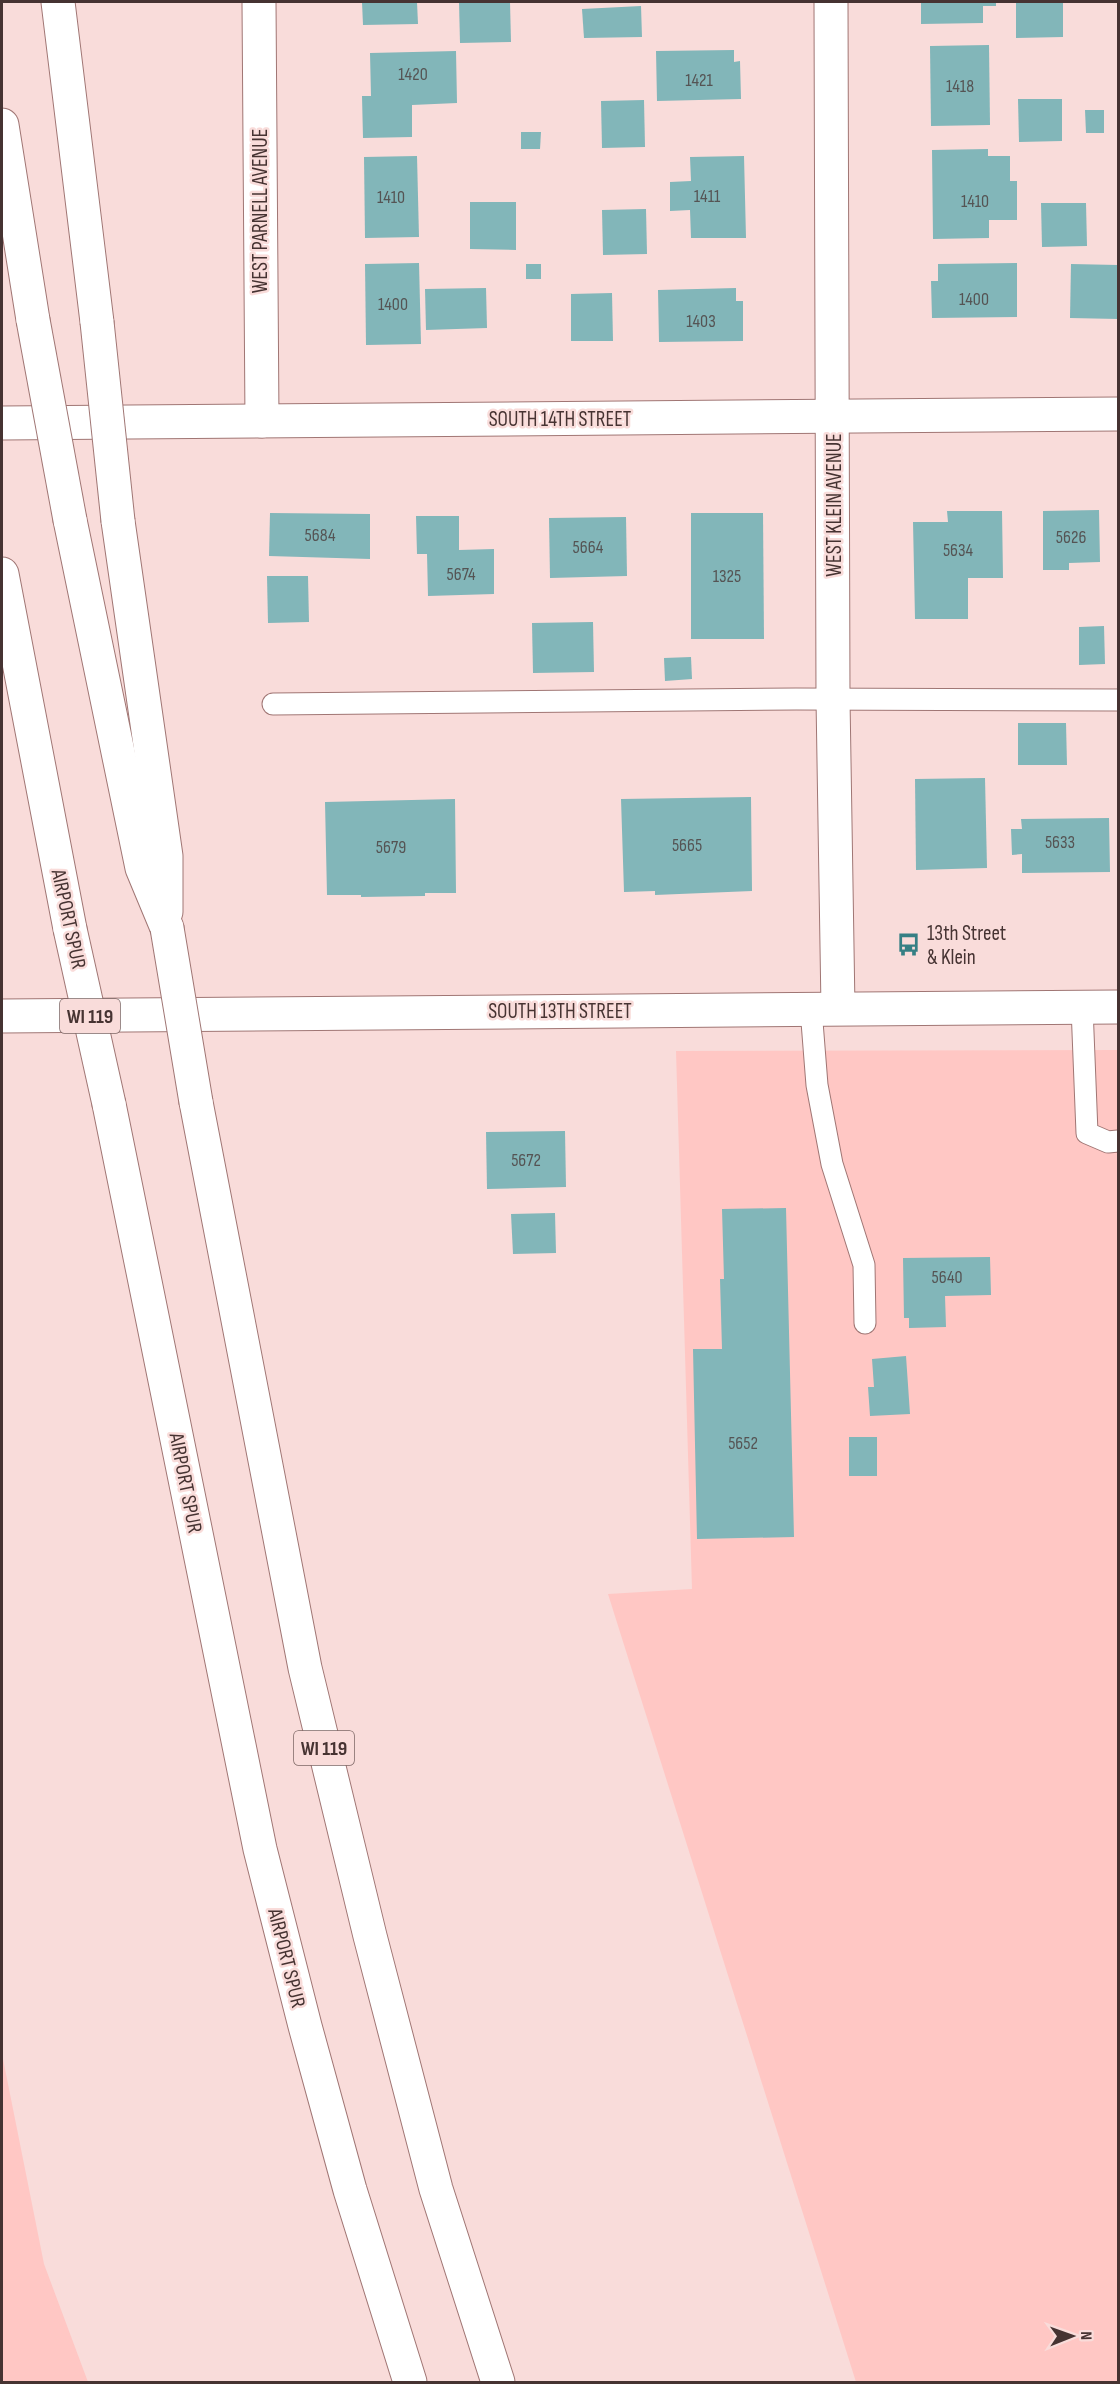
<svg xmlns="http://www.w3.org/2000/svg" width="1120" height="2384" font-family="'Sofia Sans Condensed',sans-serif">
<rect width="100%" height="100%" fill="#f9dcda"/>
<g fill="#ffc7c4">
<path d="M1118,1050v1332h-262l-248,-788 84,-5 -16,-538z"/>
<path d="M2,2054l42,210 44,118h-86z"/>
</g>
<g fill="#82b6b9">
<path d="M362,2h55l1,22 -55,1z"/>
<path d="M459,2h51l1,40 -51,1z"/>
<path d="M921,2h75v4h-13v17l-62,1z"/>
<path d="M1016,2h47v35l-47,1z"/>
<path d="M641,6l1,31 -58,1 -2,-29z"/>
<path d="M989,45l1,80 -59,1 -1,-80z"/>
<path d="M734,50v12l6,-1 1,38 -84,2 -1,-50z"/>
<path d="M456,51l1,52 -45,2v32l-49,1 -1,-42h9l-1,-43z"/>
<path d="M1018,99h44v42l-43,1z"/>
<path d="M644,100l1,47 -43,1 -1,-47z"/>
<path d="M1085,110h19v23h-18z"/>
<path d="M521,132h20l-1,17h-19z"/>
<path d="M988,149v7h22v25h7v39h-28v18l-56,1 -1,-89z"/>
<path d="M417,156l2,81 -54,1 -1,-81z"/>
<path d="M744,156l2,82h-55l-1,-28 -20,1v-29l21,-1 -1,-24z"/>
<path d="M470,202h46v48l-46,-1z"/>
<path d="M1041,203h45l1,43 -45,1z"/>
<path d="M646,209l1,45 -44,1 -1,-45z"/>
<path d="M419,263l2,81 -55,1 -1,-81z"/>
<path d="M1017,263v54l-85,1 -1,-37h7v-17z"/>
<rect x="526" y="264" width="15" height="15"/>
<path d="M1071,264l47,1v54l-48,-1z"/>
<path d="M486,288l1,40 -61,2 -1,-41z"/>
<path d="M736,288v13h7v40l-84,1 -1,-52z"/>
<path d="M612,293l1,48h-42v-47z"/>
<path d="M1099,510l1,52 -31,1v7h-26v-59z"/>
<path d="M947,511h55l1,67h-35v41h-53l-2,-97h35z"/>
<path d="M270,513l100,1v45l-101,-3z"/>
<path d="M691,513h72l1,126h-73z"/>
<path d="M416,516h43v34l35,-1v45l-66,2 -1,-42h-10z"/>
<path d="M626,517l1,59 -77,2 -1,-60z"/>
<path d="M267,576h41l1,46 -41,1z"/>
<path d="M593,622l1,50 -61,1 -1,-50z"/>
<path d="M1104,626l1,38 -26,1v-38z"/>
<path d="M691,657l1,22 -27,2 -1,-23z"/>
<path d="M1018,723h48l1,42h-49z"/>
<path d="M985,778l2,90 -71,2 -1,-91z"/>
<path d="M751,797l1,94 -97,4v-4l-31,1 -3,-93z"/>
<path d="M455,799l1,94h-31v3l-64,1v-2h-34l-2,-93z"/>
<path d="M1109,818l1,54 -88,1v-19l-10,1 -1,-26h11l-1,-10z"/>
<path d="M565,1131l1,56 -79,2 -1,-57z"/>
<path d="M786,1208l8,329 -97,2 -4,-190h29l-2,-70h4l-2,-70z"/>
<path d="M555,1213l1,40 -43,1 -2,-40z"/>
<path d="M990,1257l1,38 -46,1 1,31 -37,1v-10h-5l-1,-60z"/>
<path d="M906,1356l4,58 -40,2 -2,-29h6l-2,-28z"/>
<rect x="849" y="1437" width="28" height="39"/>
</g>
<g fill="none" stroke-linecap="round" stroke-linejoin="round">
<defs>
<g id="lane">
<path d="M273,704l523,-5 322,1"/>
<path d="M1082,1007l5,126 21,9 10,-1"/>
<path d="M811,1009l6,76 15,79 32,101 1,58"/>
</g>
<g id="street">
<path d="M259,2l3,419"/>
<path d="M831,2l2,697 5,309"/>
<path d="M2,423l1116,-9"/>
</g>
<path id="secondary" d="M2,1016l1116,-9"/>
<g id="highway">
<path d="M58,2l39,320"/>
<path d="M2,125l31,195"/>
<path d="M70,520l72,348 25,60"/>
<path d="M118,521l48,335v56"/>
<path d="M2,574l68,355"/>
<path d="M196,1102l109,566 65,268 66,253 62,193"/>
<path d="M109,1104l151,745 45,177 45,164 60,192"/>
</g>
</defs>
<use href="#lane" stroke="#a07674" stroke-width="23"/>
<use href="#street" stroke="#a07674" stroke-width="35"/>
<use href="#secondary" stroke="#a07674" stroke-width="35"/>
<use href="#highway" stroke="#a07674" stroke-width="35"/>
<use href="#lane" stroke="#fff" stroke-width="21"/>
<use href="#street" stroke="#fff" stroke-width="33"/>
<use href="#secondary" stroke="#fff" stroke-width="33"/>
<use href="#highway" stroke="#fff" stroke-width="33"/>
<defs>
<g id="highway-bridge">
<path d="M33,320l37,200"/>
<path d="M97,322l21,199"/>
<path d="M167,928l29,174"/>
<path d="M70,929l39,175"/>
</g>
</defs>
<use href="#highway-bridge" stroke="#a07674" stroke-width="35" stroke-linecap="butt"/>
<use href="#highway-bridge" stroke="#fff" stroke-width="33"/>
</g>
<defs>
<symbol id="bus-bare" viewBox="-9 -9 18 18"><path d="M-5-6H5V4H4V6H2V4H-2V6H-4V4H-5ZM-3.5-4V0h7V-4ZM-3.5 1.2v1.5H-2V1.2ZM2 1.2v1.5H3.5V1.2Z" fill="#367f84" stroke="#f9dcda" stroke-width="2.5" paint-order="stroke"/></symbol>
</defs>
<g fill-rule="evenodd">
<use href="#bus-bare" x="892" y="928" width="33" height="33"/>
</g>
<g text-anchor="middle" stroke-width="5" stroke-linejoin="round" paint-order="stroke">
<g font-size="18" fill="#555454">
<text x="413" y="80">1420</text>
<text x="699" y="86">1421</text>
<text x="960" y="92">1418</text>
<text x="707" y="202">1411</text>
<text x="391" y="203">1410</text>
<text x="975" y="207">1410</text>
<text x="974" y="305">1400</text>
<text x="393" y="310">1400</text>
<text x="701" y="327">1403</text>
<text x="320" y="541">5684</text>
<text x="1071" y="543">5626</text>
<text x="588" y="553">5664</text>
<text x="958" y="556">5634</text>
<text x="461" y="580">5674</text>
<text x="727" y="582">1325</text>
<text x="1060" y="848">5633</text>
<text x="687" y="851">5665</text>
<text x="391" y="853">5679</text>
<text x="526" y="1166">5672</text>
<text x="947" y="1283">5640</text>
<text x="743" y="1449">5652</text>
</g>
<g fill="#f9dcda" stroke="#7c6664" stroke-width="1.5">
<rect x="60" y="999" width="60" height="34" rx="4.5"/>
<rect x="294" y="1731" width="60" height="34" rx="4.5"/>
</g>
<g font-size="20" font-weight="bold" fill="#463332">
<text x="90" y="1023">WI 119</text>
<text x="324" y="1755">WI 119</text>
</g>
<g font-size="21" fill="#463332" stroke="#f9dcda">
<text transform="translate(260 211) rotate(-90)" y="7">WEST PARNELL AVENUE</text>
<text x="560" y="426">SOUTH 14TH STREET</text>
<text transform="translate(834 505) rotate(-90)" y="7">WEST KLEIN AVENUE</text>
<text transform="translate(69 919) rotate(78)" y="7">AIRPORT SPUR</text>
<text x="560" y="1018">SOUTH 13TH STREET</text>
<text transform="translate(186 1483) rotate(79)" y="7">AIRPORT SPUR</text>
<text transform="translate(287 1958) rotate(76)" y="7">AIRPORT SPUR</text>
</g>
<g font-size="21" fill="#463332" stroke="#f9dcda" text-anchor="start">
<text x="927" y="940">13th Street<tspan x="927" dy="24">&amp; Klein</tspan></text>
</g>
</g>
<rect width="1120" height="2384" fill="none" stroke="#463332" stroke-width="6"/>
<g transform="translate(1072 2336) rotate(89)" stroke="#f9dcda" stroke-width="4.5" paint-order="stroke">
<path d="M0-4.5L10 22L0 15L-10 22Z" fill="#463332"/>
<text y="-9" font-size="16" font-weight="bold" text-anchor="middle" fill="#463332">N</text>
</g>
</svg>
